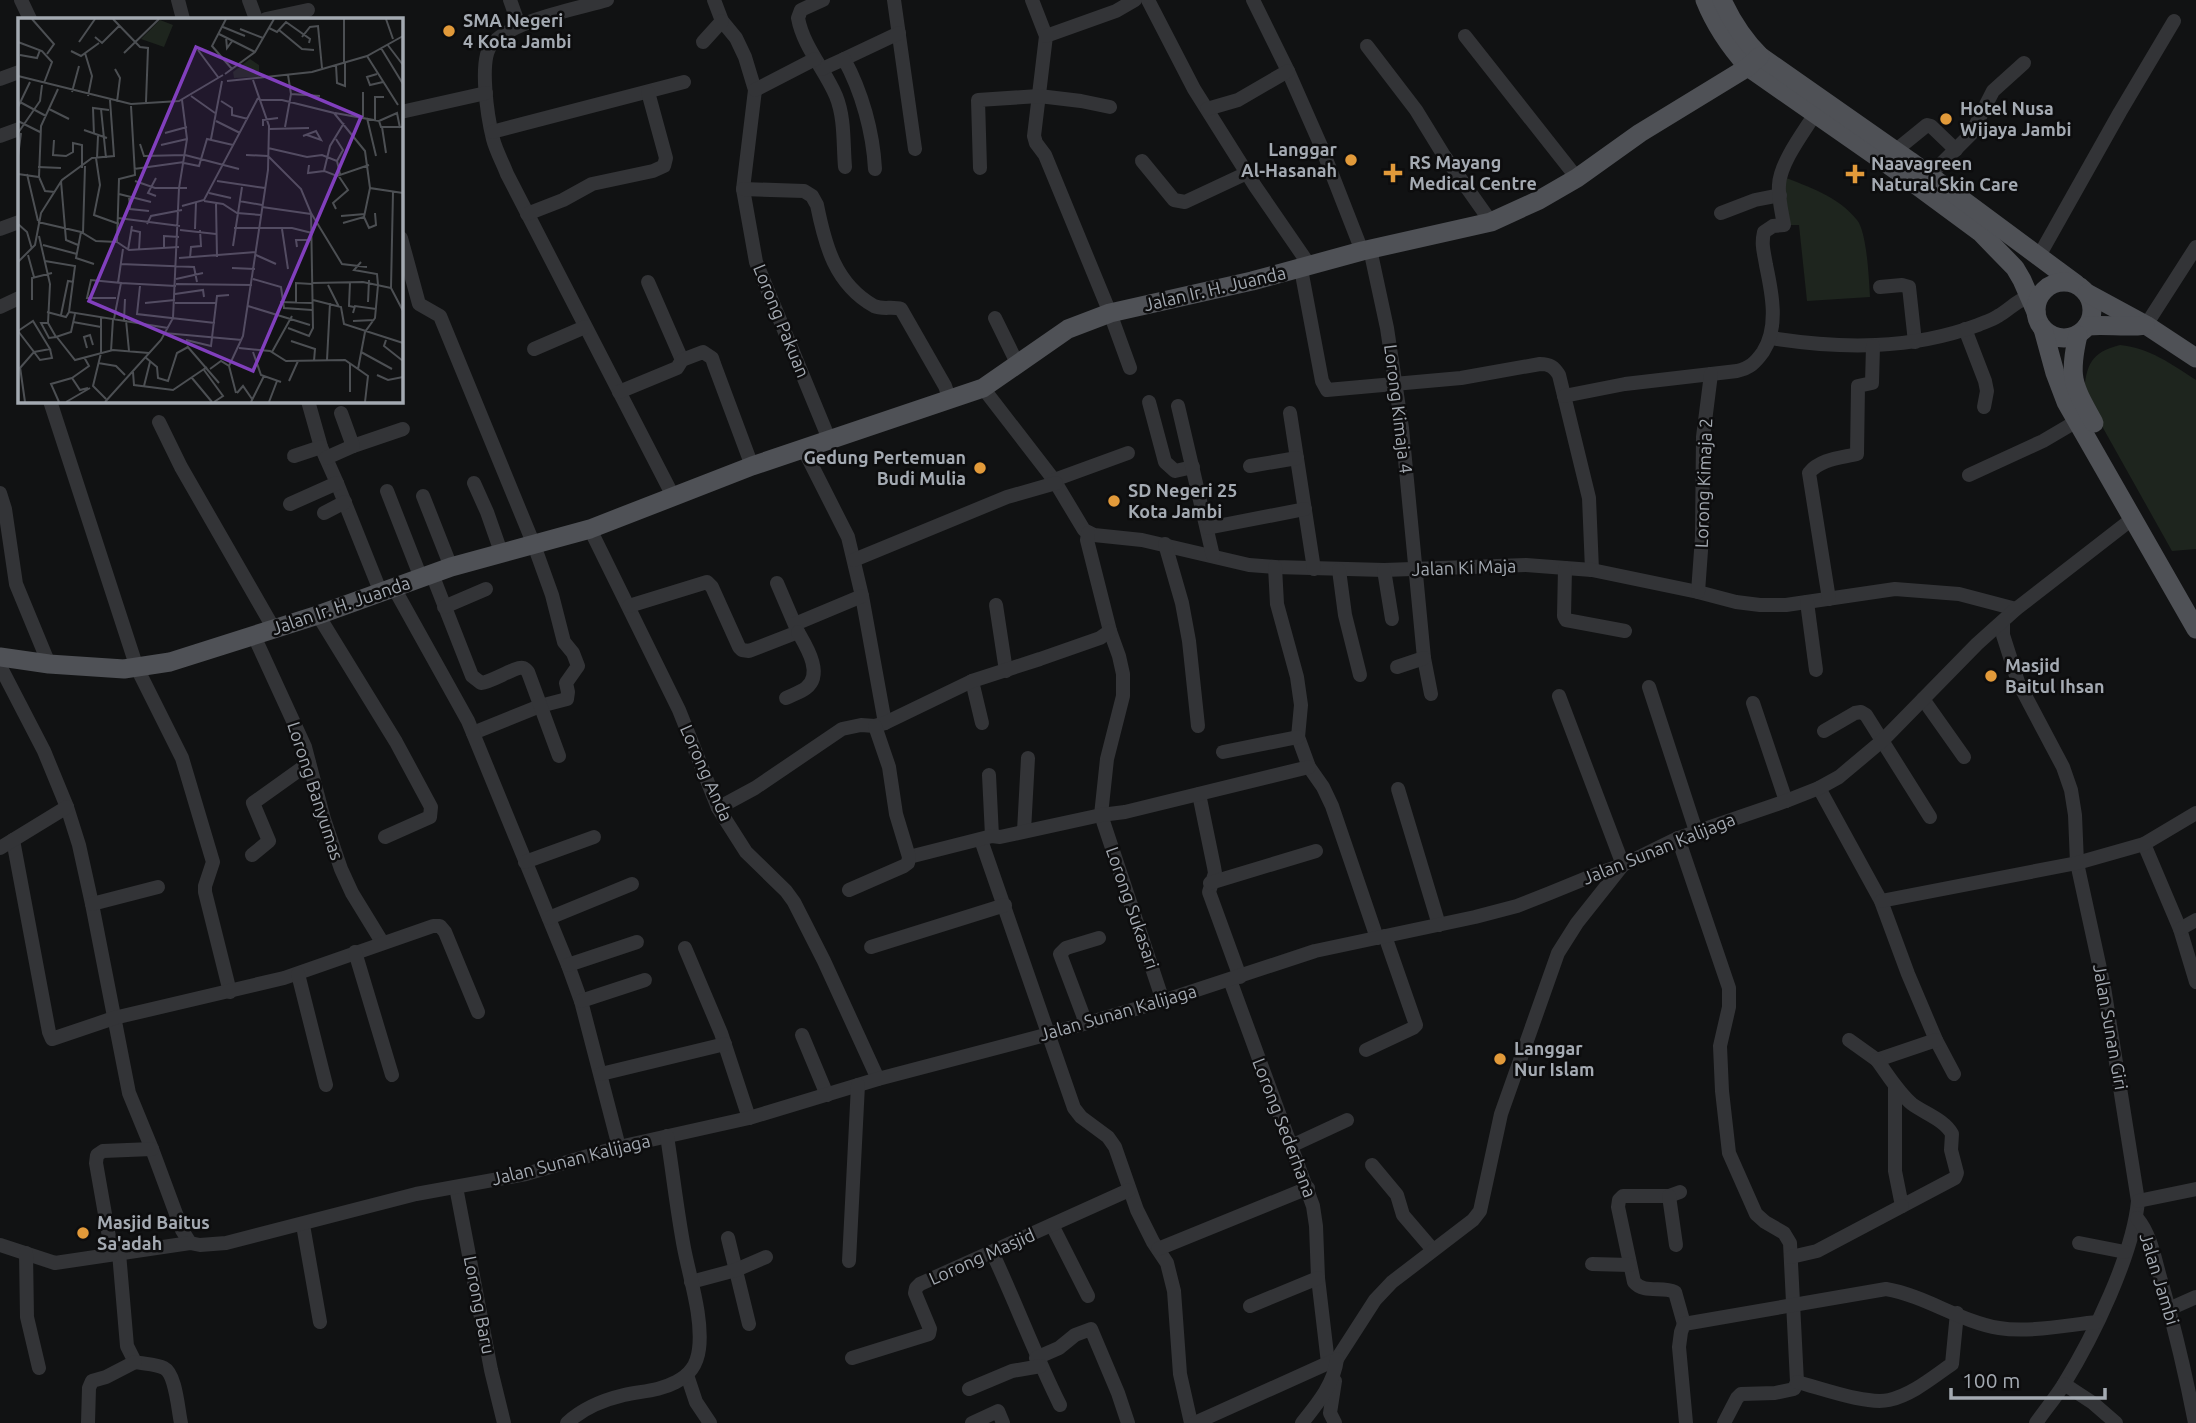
<svg xmlns="http://www.w3.org/2000/svg" width="2196" height="1423" font-family="Ubuntu,sans-serif">
<rect width="100%" height="100%" fill="#111213"/>
<g fill="#1e251e">
<path d="M1781,176c28,11 57,20 76,44 10,12 12,60 13,77l-63,4 -8,-76h-15z"/>
<path d="M2120,345c30,3 51,19 76,35v169l-24,2 -88,-157c2,-29 7,-42 36,-49z"/>
</g>
<g fill="none" stroke-linecap="round" stroke-linejoin="round">
<g stroke="#333437" stroke-width="14">
<path d="M21,0l9,19"/>
<path d="M178,0l5,19"/>
<path d="M249,0l7,19"/>
<path d="M510,0l9,25"/>
<path d="M607,0c-31,9 -94,20 -115,44 -14,15 -4,75 1,95 3,12 10,24 14,35l167,324"/>
<path d="M714,0l8,21 14,17 9,19 10,33 -12,99 13,73 73,177"/>
<path d="M823,0l-22,10 -3,8c5,28 27,52 38,78 9,22 7,48 9,71"/>
<path d="M894,0l21,149"/>
<path d="M1032,0l14,36 -12,100 2,7 9,12 65,158 20,55"/>
<path d="M1148,0l46,89 61,97 55,80"/>
<path d="M1253,0l35,71 33,75 41,105"/>
<path d="M266,19l42,-9"/>
<path d="M1046,36l70,-25 19,-11"/>
<path d="M1465,36l112,142"/>
<path d="M703,42l19,-21"/>
<path d="M1367,46l49,64 27,44 48,68"/>
<path d="M844,59l55,-26"/>
<path d="M822,69l22,-10c18,33 29,73 31,110"/>
<path d="M0,79l19,-7"/>
<path d="M755,90l60,-31"/>
<path d="M1207,109l31,-9 50,-29"/>
<path d="M401,112l85,-19"/>
<path d="M492,132l192,-50"/>
<path d="M0,136l19,-7"/>
<path d="M1895,151l32,-26 4,1 25,24"/>
<path d="M1142,161l32,39 11,2 62,-29"/>
<path d="M980,168l-2,-68 61,-4 42,5 29,6"/>
<path d="M1929,176l42,-42 22,-43 31,-28"/>
<path d="M743,189l61,2 8,5 5,9c8,40 18,79 57,101 9,4 18,0 27,3l44,77 5,14"/>
<path d="M1721,213l34,-13 25,-5"/>
<path d="M527,214l36,-14 29,-16 61,-13 11,-5 2,-8 -18,-66"/>
<path d="M0,229l19,-7"/>
<path d="M401,238l18,66 21,12 94,229 18,50 12,47 9,11 5,13 -12,17 2,9 -1,7 -27,7 -67,27"/>
<path d="M1370,249l17,79 15,100 22,230 7,36"/>
<path d="M2039,256l81,-144 54,-91"/>
<path d="M1301,269l21,112 5,9 134,-12 79,-14c10,0 14,3 19,11l30,123 3,72"/>
<path d="M648,282l34,78"/>
<path d="M1880,287l22,-2 7,2 6,55"/>
<path d="M0,307l19,-9"/>
<path d="M995,318l23,47"/>
<path d="M2146,325l50,-78"/>
<path d="M1965,329l20,52 2,10 -3,16"/>
<path d="M1771,338c70,11 140,12 207,-13 7,-3 14,-5 20,-9 11,-6 19,-16 32,-20"/>
<path d="M534,349l51,-22"/>
<path d="M983,388l71,92 30,50 10,5 48,5 107,25 26,2 109,3 142,-5 66,5 106,22 38,10 24,3h26l109,-16 64,5 57,15"/>
<path d="M619,392l58,-24 5,-8 21,-8 9,6 2,6 38,102"/>
<path d="M1564,396l61,-12 112,-13c13,-3 18,-8 26,-19 16,-25 9,-59 3,-87 -2,-13 -5,-20 -2,-33l9,-6 11,-1c-2,-12 -6,-27 -5,-40 1,-22 24,-52 36,-71"/>
<path d="M50,401l87,267 45,90 31,104 -8,24v6l25,100"/>
<path d="M308,401l13,46 16,36 44,110"/>
<path d="M1149,402l16,60 10,9 18,-4"/>
<path d="M1178,406l35,150"/>
<path d="M1290,413l24,156"/>
<path d="M159,422l22,45 93,162"/>
<path d="M353,446l50,-17"/>
<path d="M803,448l45,89 14,59 23,127"/>
<path d="M294,456l27,-9"/>
<path d="M326,458l27,-12 -12,-33"/>
<path d="M1250,466l47,-8"/>
<path d="M1969,475l74,-34 34,-20"/>
<path d="M1054,480l74,-27"/>
<path d="M474,483l13,29 14,40"/>
<path d="M387,491l34,87"/>
<path d="M0,493l5,16 11,75 33,80"/>
<path d="M423,496l28,71"/>
<path d="M290,504l47,-21"/>
<path d="M324,513l21,-11"/>
<path d="M1207,528l98,-19"/>
<path d="M590,529l89,181 39,98 28,44 40,39 8,11 30,59 54,118"/>
<path d="M1088,533l-1,7 23,91 9,25 4,18v22l-16,63 -6,56 62,186"/>
<path d="M1165,544l17,59 7,38 9,85"/>
<path d="M854,560l153,-63 49,-14"/>
<path d="M1275,567l2,37 20,73 4,28 -3,32 11,30 14,20 9,19 45,132"/>
<path d="M1565,568l-1,48 2,4 59,11"/>
<path d="M1339,570l6,45 15,60"/>
<path d="M1384,570l8,49"/>
<path d="M432,574l40,102 9,7c11,-1 35,-17 42,-15 2,0 3,2 5,4l31,84"/>
<path d="M394,588l74,133 100,244 13,36 38,146"/>
<path d="M1698,592l4,-55 1,-100 8,-63"/>
<path d="M1829,599l-20,-126c11,-14 31,-15 48,-19l1,-68 14,-3 1,-37"/>
<path d="M1807,602l9,68"/>
<path d="M996,605l10,66"/>
<path d="M629,606l78,-24 5,5 27,60 3,3 7,1 49,-19 -21,-49"/>
<path d="M444,607l42,-18"/>
<path d="M318,615l78,127 35,65 -1,10 -45,20"/>
<path d="M2003,622v13l15,47 45,85 8,23 4,25 2,48 27,124 34,214c-5,54 -45,136 -74,183 -8,13 -19,26 -28,39"/>
<path d="M795,624l67,-28"/>
<path d="M254,636l51,111 19,72 17,50 11,24 30,49"/>
<path d="M0,666l44,85 23,56 12,38 13,59 37,189 23,56 30,81 8,13"/>
<path d="M1397,667l27,-9"/>
<path d="M972,681l10,42"/>
<path d="M1649,687l47,144"/>
<path d="M1559,696l64,169"/>
<path d="M786,698c6,-3 15,-6 20,-10 18,-14 0,-42 -8,-56"/>
<path d="M1923,699l41,58"/>
<path d="M1753,703l33,98"/>
<path d="M1824,731l31,-18 6,-1 5,3 64,102"/>
<path d="M1223,752l75,-15"/>
<path d="M989,775l3,61"/>
<path d="M1819,788l62,113 27,73 28,66 18,34"/>
<path d="M1398,789l41,136"/>
<path d="M1199,794l15,73 1,6 -6,19 31,85"/>
<path d="M718,808l37,-20 87,-59 19,-4 14,1 10,-3 87,-42 68,-22 60,-21 10,-7"/>
<path d="M1024,831l4,-73"/>
<path d="M1678,838l51,150v19l-9,39 2,45 7,62 27,61 9,8 19,11 6,10 7,139 -3,7 -19,4 -34,1 -4,4 -13,25"/>
<path d="M13,840l36,192 3,7 62,-21 170,-40 149,-52h7l5,6 33,80"/>
<path d="M981,840l93,268 7,9 27,20 7,10 22,63 16,32 14,21 7,28 6,83 11,49"/>
<path d="M2144,844l36,85 16,53"/>
<path d="M0,848l67,-41"/>
<path d="M252,855l17,-14 -16,-38 56,-40"/>
<path d="M909,857l83,-21 8,1 101,-22 24,-3 184,-45"/>
<path d="M525,862l69,-25"/>
<path d="M1210,883l106,-32"/>
<path d="M849,890l55,-24 4,-3 1,-6 -13,-43 -7,-47 -14,-41"/>
<path d="M1881,901l196,-38 67,-19 52,-31"/>
<path d="M92,904l66,-17"/>
<path d="M549,918l83,-34"/>
<path d="M2180,929l16,-9"/>
<path d="M871,947l134,-42"/>
<path d="M685,948l36,85 28,85"/>
<path d="M355,952l37,123"/>
<path d="M568,965l69,-23"/>
<path d="M298,974l28,111"/>
<path d="M1230,980l83,226 3,20 2,52 10,85"/>
<path d="M581,1001l64,-21"/>
<path d="M1086,1023l-26,-69 6,-6 33,-10"/>
<path d="M802,1035l25,60"/>
<path d="M1849,1040l28,20 59,-20"/>
<path d="M1366,1050l47,-22 3,-3 -31,-89"/>
<path d="M1877,1060c11,15 21,32 35,44 12,9 33,16 40,30l-1,16 6,23 -2,5 -53,28 -7,-35v-86"/>
<path d="M601,1074l124,-30"/>
<path d="M1291,1146l56,-26"/>
<path d="M1372,1165l25,30 6,20 30,35"/>
<path d="M456,1187l35,183 13,53"/>
<path d="M1680,1192l-11,4h-46l-4,4 -1,7 16,75c10,12 28,4 41,10l9,32"/>
<path d="M1669,1196l7,49"/>
<path d="M2138,1201l58,-12"/>
<path d="M2137,1218c15,18 18,44 25,66 13,46 24,92 33,139"/>
<path d="M303,1225l17,97"/>
<path d="M1052,1225l36,71"/>
<path d="M728,1238l21,86"/>
<path d="M2079,1243l46,9"/>
<path d="M0,1245l55,18 135,-20 10,2 26,-2 190,-49 110,-20 93,-27 130,-29 129,-39 171,-45 114,-33 152,-50 160,-34 42,-11 33,-13 49,-20 24,-8 55,-27 108,-37 33,-13 20,-11 44,-37 94,-96 39,-35 116,-90"/>
<path d="M1158,1249l150,-61"/>
<path d="M992,1252c24,51 43,103 68,153"/>
<path d="M26,1253l1,64 12,51"/>
<path d="M119,1253l8,93 8,16c9,2 21,2 29,6 12,6 14,42 17,55"/>
<path d="M112,1254l-16,-91 1,-8 6,-4 49,-2"/>
<path d="M1791,1257l26,-6 85,-45"/>
<path d="M849,1261l9,-176"/>
<path d="M1592,1264l38,1"/>
<path d="M691,1282l45,-12 30,-13"/>
<path d="M1250,1306l68,-28"/>
<path d="M2169,1309l27,-12"/>
<path d="M852,1358l77,-24 1,-5 -15,-36 1,-5 4,-4 209,-94"/>
<path d="M1036,1358l23,-10 16,-13 16,-6 27,64 10,30"/>
<path d="M687,1375l9,27 14,21"/>
<path d="M1335,1381l-5,32 5,10"/>
<path d="M1797,1382c24,6 69,23 92,18 23,-5 44,-23 63,-36l5,-51"/>
<path d="M2064,1384l29,19 23,20"/>
<path d="M969,1389l43,-18 29,-5"/>
<path d="M88,1423l1,-35 3,-7 14,-4 29,-15"/>
<path d="M567,1423c16,-15 36,-23 57,-28 18,-4 35,-4 52,-13 14,-7 21,-17 23,-33 4,-31 -9,-70 -15,-101 -7,-37 -11,-74 -17,-112"/>
<path d="M972,1423l26,-12 5,12"/>
<path d="M1195,1423l142,-64 38,-59 17,-18 81,-62 7,-9 21,-97 57,-161 19,-30 46,-58"/>
<path d="M1302,1423c16,-20 32,-39 35,-64"/>
<path d="M1686,1423l-7,-76 2,-15 3,-8 202,-35c40,7 75,33 113,39 29,5 68,-3 98,-6"/>
</g>
<g stroke="#4f5156" stroke-width="19">
<path d="M1705,0c10,25 25,47 43,67l152,106 80,59 35,36 7,12 14,32"/>
<path d="M1722,0c10,22 21,39 38,56l150,105 166,123"/>
<circle cx="2064" cy="310" r="28"/>
<path d="M2087,293l59,32 50,33"/>
<path d="M2087,326c20,-2 39,2 58,-1"/>
<path d="M2043,329l12,44 11,29 130,227"/>
<path d="M2078,335c-10,43 -5,50 16,88"/>
<path d="M0,657l49,7 75,5 46,-7 148,-47 133,-48 139,-38 162,-63 231,-78 85,-59 42,-16 142,-32 110,-30 129,-29 48,-22 38,-22 63,-45 108,-66 12,-11"/>
</g>
</g>
<g fill="#e29a3a" stroke="#0d0d0e" stroke-width="2.5">
<circle cx="449" cy="31" r="7"/>
<circle cx="1946" cy="119" r="7"/>
<circle cx="1351" cy="160" r="7"/>
<path d="M1389.5 162.5h7v7h7v7h-7v7h-7v-7h-7v-7h7z"/>
<path d="M1851.5 163.5h7v7h7v7h-7v7h-7v-7h-7v-7h7z"/>
<circle cx="980" cy="468" r="7"/>
<circle cx="1114" cy="501" r="7"/>
<circle cx="1991" cy="676" r="7"/>
<circle cx="1500" cy="1059" r="7"/>
<circle cx="83" cy="1233" r="7"/>
</g>
<g text-anchor="middle" stroke-width="5" stroke-linejoin="round" paint-order="stroke">
<g font-size="18" font-weight="bold" fill="#a4aab2" stroke="#0d0d0e" text-anchor="start">
<text x="463" y="27">SMA Negeri<tspan x="463" dy="21">4 Kota Jambi</tspan></text>
<text x="1960" y="115">Hotel Nusa<tspan x="1960" dy="21">Wijaya Jambi</tspan></text>
<text x="1337" y="156" text-anchor="end">Langgar<tspan x="1337" dy="21">Al-Hasanah</tspan></text>
<text x="1409" y="169">RS Mayang<tspan x="1409" dy="21">Medical Centre</tspan></text>
<text x="1871" y="170">Naavagreen<tspan x="1871" dy="21">Natural Skin Care</tspan></text>
<text x="966" y="464" text-anchor="end">Gedung Pertemuan<tspan x="966" dy="21">Budi Mulia</tspan></text>
<text x="1128" y="497">SD Negeri 25<tspan x="1128" dy="21">Kota Jambi</tspan></text>
<text x="2005" y="672">Masjid<tspan x="2005" dy="21">Baitul Ihsan</tspan></text>
<text x="1514" y="1055">Langgar<tspan x="1514" dy="21">Nur Islam</tspan></text>
<text x="97" y="1229">Masjid Baitus<tspan x="97" dy="21">Sa'adah</tspan></text>
</g>
<g font-size="18" fill="#a4aab2" stroke="#0d0d0e">
<text transform="translate(1215 289) rotate(-13)" y="6">Jalan Ir. H. Juanda</text>
<text transform="translate(781 321) rotate(68)" y="6">Lorong Pakuan</text>
<text transform="translate(1398 409) rotate(83)" y="6">Lorong Kimaja 4</text>
<text transform="translate(1704 483) rotate(-88)" y="6">Lorong Kimaja 2</text>
<text transform="translate(1464 568) rotate(-2)" y="6">Jalan Ki Maja</text>
<text transform="translate(341 606) rotate(-19)" y="6">Jalan Ir. H. Juanda</text>
<text transform="translate(706 773) rotate(66)" y="6">Lorong Anda</text>
<text transform="translate(315 791) rotate(72)" y="6">Lorong Banyumas</text>
<text transform="translate(1659 849) rotate(-22)" y="6">Jalan Sunan Kalijaga</text>
<text transform="translate(1132 908) rotate(71)" y="6">Lorong Sukasari</text>
<text transform="translate(1118 1013) rotate(-16)" y="6">Jalan Sunan Kalijaga</text>
<text transform="translate(2110 1027) rotate(80)" y="6">Jalan Sunan Giri</text>
<text transform="translate(1284 1128) rotate(69)" y="6">Lorong Sederhana</text>
<text transform="translate(571 1160) rotate(-14)" y="6">Jalan Sunan Kalijaga</text>
<text transform="translate(982 1257) rotate(-24)" y="6">Lorong Masjid</text>
<text transform="translate(2159 1279) rotate(73)" y="6">Jalan Jambi</text>
<text transform="translate(479 1305) rotate(79)" y="6">Lorong Baru</text>
</g>
</g>
<g transform="translate(18 18)">
<rect width="385" height="385" fill="#111213"/>
<path d="M142,2l13,5 -9,22 -23,-8zM232,41l9,6v12l-25,1 -1,-6z" fill="#1e251e"/>
<path fill="none" stroke="#4c4f53" stroke-width="2" d="M14,1l22,25 -7,10M95,1l27,28 8,1 -2,54M208,1l-14,27 20,23M326,1v43M368,1l7,20M205,9l22,9M251,10l8,4 9,-10 24,17 -1,4M222,11l23,9M261,12l23,19 12,1M201,16l36,18M77,19l7,6 18,-18M208,19l1,11 6,-8M284,19l8,-10 8,-1 4,42M0,24l24,9 10,11 -8,21M61,24l16,-23M369,26l16,21M363,30l22,36M180,32l20,27M53,33l10,5 18,-13M67,35l7,23 -4,20M106,35l35,-34M2,37l17,3 3,-8M349,38l31,49M318,47l1,18 8,3v-23M97,51l5,9 -3,24M207,56l30,-22 19,-33M359,56l-10,3 3,8 13,-3M0,58l113,28 48,-3 44,-26M209,63l85,-9 55,-16 36,-20M54,74l7,-26M345,74v25M273,76l29,2M173,78l24,17M241,82h23l52,13 31,38 5,37 33,5M203,83l11,7v7l16,4M2,84l26,14M0,89l12,-25M31,91l20,10M83,91l5,49M317,95l44,8 2,6h22M349,100l9,38M357,102v-23h9M0,103l22,11M198,103l24,12M361,103l18,-8 3,15M326,105l-14,23 -6,25 13,5 32,-11M245,108v-6l15,-2M267,109l6,-33 -3,-19M364,109l4,26M251,111l40,-1M66,112l23,8M0,115l22,-32 2,-16M147,115l22,-6M76,117l-1,-27 16,2M285,118l13,-5 5,9 -14,-5M193,121l11,-58M318,121l7,11 -6,11M36,122l-1,15 13,1 7,-4v-9l9,2v23M122,126l4,12 41,-1M143,127l26,-6M250,130l39,9 15,-2 15,6 3,13M167,137l54,14M228,137l22,1M0,138l3,-23M250,138l33,33 10,24 2,115 -4,8 -21,-8M78,140l4,27 -6,30 25,9M79,140l1,-22M166,145l15,3 8,-27 26,6M291,147l-1,8 16,-2M20,149l23,1M116,151l50,-7M0,156l21,3 2,-51 17,-37M9,156l11,47M21,159l6,14 10,1M138,160l-8,15 8,3M43,163l5,59 12,5M117,163l20,7h32M199,163l48,7M191,175l22,5M101,176l32,8M111,178l1,13 19,2M186,183l19,3 14,9 24,2M221,183l23,4M198,185l1,54M164,188l22,-6 54,-102M244,189l49,7M318,191l-3,-6 15,-13 -10,-15M293,195l31,51 25,3M323,198l24,-2M346,199l5,11 7,-3 -1,-12M100,200l62,8M20,204l43,10 15,9 21,1M325,205l21,-6 6,-29M0,206l9,8 5,17M129,206l4,-8 31,-6M216,210h58l20,5M177,211l1,-27M264,211l6,40M113,212l9,2 -1,18M162,212l36,4M63,214l-5,26 18,6M65,215l2,-67M21,218l11,48 -2,39 8,14 15,-5 4,-18M99,224l2,-63 16,-4 -4,-69M99,224l12,8 50,-3M25,227l34,9M215,228l9,-59M279,229l-1,-7h16M146,230v-12l15,1M110,232l4,-24M10,237l6,22M238,237l20,9M161,240l77,-6M172,240l1,-11 10,-1 -1,-16M27,243l30,5 -6,46 99,16M0,244l17,-17 6,-32 21,-33 30,-22 22,-2 -4,-56M102,246l74,3 3,15M214,250l23,1M158,261l27,-6M235,261l28,8 3,21 28,2M332,264l-1,24 5,1M100,265l5,-34M103,265l55,3M294,265l51,-1 28,6M158,266l76,1M310,267l11,22M122,268l-3,28 78,9M373,270l2,-96M373,270l12,23M157,276l28,-4 1,7M14,282v-22l20,-5M295,282l28,7 3,17 59,19M262,284l33,1M350,284l1,-22M127,285l30,-3M157,285h41M278,285v-20l16,1M230,288l62,19M29,294l19,5 3,-5M335,295l2,-7 21,3M43,297l7,-34 6,1M83,300v35l-8,33 13,13M96,301l7,-36 -30,-3 -4,18h29M106,302l1,-21M108,302l3,31M335,303l21,-1M55,304l28,5M30,305h-7l8,15 7,-1M0,313l15,-10 17,28 -16,3M0,313l16,21 -14,16M146,315l78,7M38,318l19,24 38,-10 36,3M168,322l25,6 6,-50 12,-1M368,322l-2,6 19,15M273,323l24,8 -1,12M169,328l32,37M69,330l-3,-11 6,-2 3,10M221,330l31,3 16,10 59,-1 23,16 -3,26M93,333l2,-32M16,334l6,8 12,-2 -2,-9M235,334l8,23 20,7M254,334l20,-36M343,334l31,17M127,339l12,10 1,11 10,3 9,-28 11,-6M309,342l3,-57M80,345l18,3 9,9M332,346v28M211,348l14,-30 25,-166 1,-44 -16,-46M2,349l5,35M192,351l11,-8 8,5 7,27M340,351l7,-37 10,-14 3,-33 -1,-11 -23,-4 7,-8M186,352l19,26 -9,6M115,354l1,13 39,5 34,-23M359,357l11,5 15,-3M54,360l17,-12 -5,-9M174,360l20,24M271,363l9,-20M126,368l6,-24M219,375l6,-7 9,13M41,384l-8,-18 21,-6 8,12 8,-2M48,384l24,-14M87,384l56,-62 12,-22 6,-130 8,-49 -5,-39M233,384l13,-26M251,384l8,-21"/>
<path fill="#813fbd" fill-opacity="0.15" stroke="#813fbd" stroke-width="3.5" d="M178,29l165,70 -108,254 -164,-70z"/>
<rect width="385" height="385" fill="none" stroke="#a4aab2" stroke-width="3.5"/>
</g>
<path d="M1951 1388v10h154v-10" fill="none" stroke="#a4aab2" stroke-width="3.5"/>
<text x="1962" y="1388" font-size="21" fill="#a4aab2" stroke="#0d0d0e" stroke-width="5" paint-order="stroke">100 m</text>
</svg>
